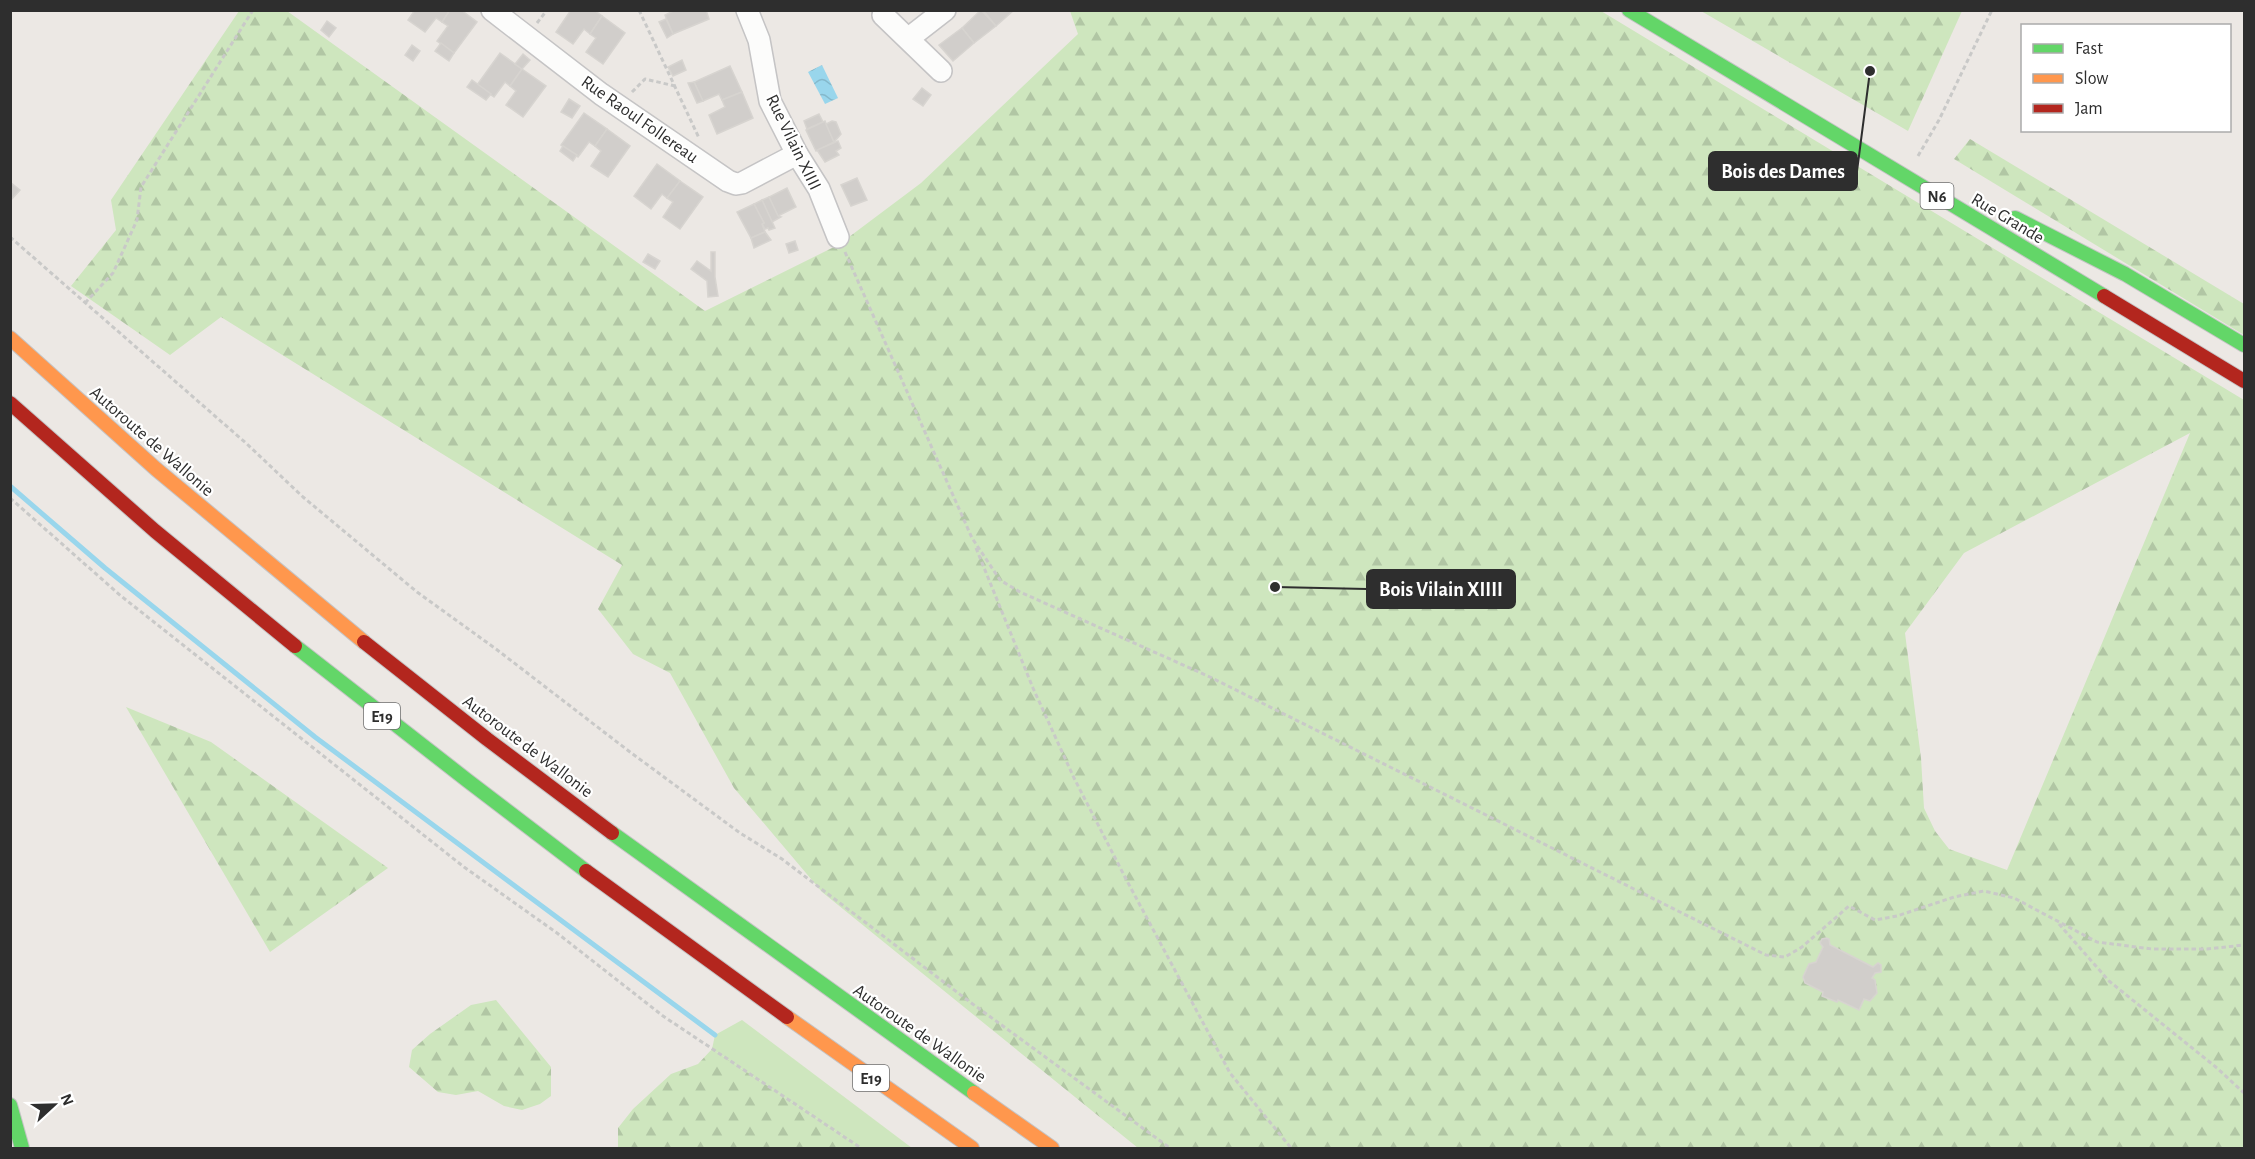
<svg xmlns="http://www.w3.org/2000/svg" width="2255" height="1159" font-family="'Alegreya Sans',sans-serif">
<defs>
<pattern id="forest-firs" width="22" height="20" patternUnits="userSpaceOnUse" patternTransform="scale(1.5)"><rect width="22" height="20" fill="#cee6be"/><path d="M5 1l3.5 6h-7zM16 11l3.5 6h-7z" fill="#b1c6a4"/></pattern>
<pattern id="water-waves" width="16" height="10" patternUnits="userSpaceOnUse" patternTransform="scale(1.5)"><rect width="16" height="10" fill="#99d6ec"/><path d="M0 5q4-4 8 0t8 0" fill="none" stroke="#84b8cb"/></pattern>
</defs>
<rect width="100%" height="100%" fill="#ece8e4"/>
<path fill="#cee6be" d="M742,1020l170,128h-51l-149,-99 3,-14z"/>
<g fill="url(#forest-firs)" fill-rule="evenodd">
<path d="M239,11h48l418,300 129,-64 15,-10 72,-54 157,-149 -8,-23h531l643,389v748h-1106l-316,-256 -88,-104 -64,-115 -37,-19 -35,-45 24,-44 -401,-248 -51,38 -99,-69 45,-56 -5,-30zM2190,433l-183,437 -58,-21 -14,-18 -11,-23 -3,-50 -16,-125 59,-80z"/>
<path d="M1701,11h261l-54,120z"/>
<path d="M1970,139l274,165v31l-290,-176z"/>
<path d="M126,707l85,35 177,126 -118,84z"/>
<path d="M496,1000l55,67v29l-11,8 -18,6 -18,-4 -26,-15 -22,4 -18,-3 -29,-25 3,-17 18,-16 41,-29z"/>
<path d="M712,1049l149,99h-243v-20l15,-19 38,-35 27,-10z"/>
</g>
<path fill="url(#water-waves)" d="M822,65l16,33 -13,6 -17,-32z"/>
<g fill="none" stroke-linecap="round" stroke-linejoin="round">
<path stroke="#99d6ec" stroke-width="5" d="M10,486l95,82 210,169 400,298"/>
</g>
<g fill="#d1cecb" stroke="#d7d4d0" stroke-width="1.5">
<path d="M415,10h35l-8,12 -6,-4 -11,14 -17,-12z"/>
<path d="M450,10h11l16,12 -23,31 -17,-12 11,-15 -6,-4z"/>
<path d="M571,10h23l8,6 -12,18 -6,-5 -11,15 -17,-12z"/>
<path d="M675,10h31l3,9 -36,15 -8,-19z"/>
<path d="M981,10l15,16 -22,17 -12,-15z"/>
<path d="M983,10h31l-18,16z"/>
<path d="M602,16l23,17 -22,31 -17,-12 10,-14 -6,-4z"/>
<path d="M666,19l7,15 -6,4 -8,-16z"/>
<path d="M327,21l9,7 -7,9 -8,-7z"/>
<path d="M962,28l12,15 -21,18 -14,-16z"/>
<path d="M441,43l13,10 -5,8 -14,-10z"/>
<path d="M412,45l8,6 -7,10 -8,-6z"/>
<path d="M500,53l22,16 -12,17 -5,-4 -11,15 -17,-12z"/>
<path d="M523,54l7,6 -8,9 -7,-5z"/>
<path d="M682,60l4,10 -13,6 -5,-9z"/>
<path d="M730,66l12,26 -20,8 -3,-6 -16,7 -9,-19z"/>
<path d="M522,69l24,17 -23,31 -17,-12 10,-14 -6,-5z"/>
<path d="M472,80l19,14 -5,6 -19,-13z"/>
<path d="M694,82l9,19 -6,2 -9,-20z"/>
<path d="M922,88l9,7 -8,11 -10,-7z"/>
<path d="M742,92l11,26 -36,16 -8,-19 16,-8 -3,-7z"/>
<path d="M569,99l11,7 -8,12 -11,-6z"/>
<path d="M584,113l23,16 -12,17 -6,-4 -11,15 -17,-12z"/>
<path d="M819,114l4,8 -16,7 -3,-8z"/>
<path d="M825,121l9,21 -18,9 -10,-21z"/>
<path d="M832,121l4,1 5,12 -7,8 -8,-18z"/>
<path d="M607,129l23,17 -22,31 -17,-11 10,-15 -6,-5z"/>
<path d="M838,141l3,7 -5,3 3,4 -14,7 -8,-12z"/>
<path d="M563,146l14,9 -4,6 -13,-10z"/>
<path d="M657,164l23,17 -13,17 -5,-4 -11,15 -17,-13z"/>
<path d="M857,178l10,22 -16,6 -10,-21z"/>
<path d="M680,181l23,16 -23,32 -17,-12 10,-15 -6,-4z"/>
<path d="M10,182l10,8 -10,11z"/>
<path d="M787,188l9,19 -18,9 -9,-19z"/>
<path d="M769,197l9,19 3,1 -9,5 -10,-22z"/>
<path d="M762,200l13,28 -6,2 -1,-2 -3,1 -3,-5 2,-1 -10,-19z"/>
<path d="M754,204l10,19 -2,1 3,8 -14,6 -14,-26z"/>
<path d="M765,232l6,8 -17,8 -3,-10z"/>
<path d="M795,241l3,9 -9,3 -3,-9z"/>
<path d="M711,252h4v25l3,19 -10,1 -1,-16 -16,-12 6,-8 14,10z"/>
<path d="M648,254l12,7 -5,8 -12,-7z"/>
<path d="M1826,938l3,1 1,6 43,22 5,-4 3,2v7l-6,1 -3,5 3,2 2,13 -7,8 -6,-2 -5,11 -21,-10 -1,2 -15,-6 1,-4 -18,-9 -2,-6 6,-13 7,-2 7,-15 -3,-4 2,-4z"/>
</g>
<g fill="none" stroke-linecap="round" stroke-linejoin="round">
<defs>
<g id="street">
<path d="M492,10l109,84 127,87 8,3 6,-1 55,-29"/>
<path d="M747,10l12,30 11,61 27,53 22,35 19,48"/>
<path d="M883,15l58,56"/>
<path d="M909,38l36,-28"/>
</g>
<g id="fast">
<path d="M1629,10l475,286"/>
<path d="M2015,218l110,56 119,71"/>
<path d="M295,646l173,135 118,90"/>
<path d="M612,833l362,260"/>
<path d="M10,1105l12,43"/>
</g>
<g id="slow">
<path d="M10,338l146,131 208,173"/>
<path d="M787,1017l185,131"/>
<path d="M974,1093l78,55"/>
</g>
<g id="jam">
<path d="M2104,296l140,85"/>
<path d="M10,403l145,128 140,115"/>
<path d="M364,642l123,97 125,94"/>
<path d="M586,871l201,146"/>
</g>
</defs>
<use href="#street" stroke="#c5c4c5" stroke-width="24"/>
<use href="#fast" stroke="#c5c4c5" stroke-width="16"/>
<use href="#slow" stroke="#c5c4c5" stroke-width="16"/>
<use href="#jam" stroke="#c5c4c5" stroke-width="16"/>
<g stroke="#c9c9c8" stroke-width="3" stroke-dasharray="4.5 3" stroke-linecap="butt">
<path d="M639,10l60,128"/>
<path d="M537,23l10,-13"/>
<path d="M632,92l13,-13 30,7"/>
<path d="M1918,156l21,-36 53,-110"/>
<path d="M10,237l237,207 56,53 114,95 79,57 134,103 110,81 42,26 188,143 200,146"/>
<path d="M845,252l127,286 28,42 20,12 190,85 556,278 19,2 17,-10 47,-41 26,14 22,-4 57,-19 30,-6 30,7 83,44 55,7h55l37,-4"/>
<path d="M85,303l28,-30 24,-53 4,-33 112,-177"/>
<path d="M10,498l111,98 343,271 93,66 106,83 198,132"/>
<path d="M976,548l57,140 41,90 52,101 104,194 61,75"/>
<path d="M2059,924l50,57 108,87 27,25"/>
</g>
<use href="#street" stroke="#fcfcfb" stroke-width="21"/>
<use href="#fast" stroke="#63d668" stroke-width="14"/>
<use href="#slow" stroke="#ff974d" stroke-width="14"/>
<use href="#jam" stroke="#b3261e" stroke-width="14"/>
</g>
<g text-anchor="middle" stroke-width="4.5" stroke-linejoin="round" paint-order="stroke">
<g fill="#fff" stroke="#6d6d6d" stroke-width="1.5">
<rect x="1920.5" y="183" width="33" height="26" rx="4.5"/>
<rect x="364" y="703" width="36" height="26" rx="4.5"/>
<rect x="853" y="1065" width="36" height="26" rx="4.5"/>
</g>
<g font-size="16" font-weight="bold" fill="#2e2e2e">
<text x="1937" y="202">N6</text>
<text x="382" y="722">E19</text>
<text x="871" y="1084">E19</text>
</g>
<g font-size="18" fill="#2e2e2e" stroke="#fff">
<text transform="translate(640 119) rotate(35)" y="6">Rue Raoul Follereau</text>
<text transform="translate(794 142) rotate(64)" y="6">Rue Vilain XIIII</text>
<text transform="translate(2008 218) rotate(31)" y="6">Rue Grande</text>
<text transform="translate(152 441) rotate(41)" y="6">Autoroute de Wallonie</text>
<text transform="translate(528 746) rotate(37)" y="6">Autoroute de Wallonie</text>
<text transform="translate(920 1033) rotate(35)" y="6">Autoroute de Wallonie</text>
</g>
</g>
<path fill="none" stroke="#2e2e2e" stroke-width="2" d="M1870 71L1857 171M1275 587L1367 589"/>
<g fill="#2e2e2e" stroke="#fff" stroke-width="2">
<circle cx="1870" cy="71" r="6"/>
<circle cx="1275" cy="587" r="6"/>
</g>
<g fill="#2e2e2e" stroke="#2e2e2e" stroke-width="2">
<rect x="1709" y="152" width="148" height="38" rx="6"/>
<rect x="1367" y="570" width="148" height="38" rx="6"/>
</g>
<g font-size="20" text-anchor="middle" font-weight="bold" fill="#fff">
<text x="1783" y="178">Bois des Dames</text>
<text x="1441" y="596">Bois Vilain XIIII</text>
</g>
<rect width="2255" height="1159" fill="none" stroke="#2e2e2e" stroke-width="24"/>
<rect x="2021" y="24" width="210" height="108" fill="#ffffff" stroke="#ababab" stroke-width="1.5"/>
<rect x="2033" y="44" width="30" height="9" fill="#63d668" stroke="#ababab" stroke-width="1.5"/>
<text x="2075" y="54" font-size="18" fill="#2e2e2e">Fast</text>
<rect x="2033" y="74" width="30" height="9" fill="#ff974d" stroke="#ababab" stroke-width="1.5"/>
<text x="2075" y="84" font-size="18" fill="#2e2e2e">Slow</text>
<rect x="2033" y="104" width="30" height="9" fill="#b3261e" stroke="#ababab" stroke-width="1.5"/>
<text x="2075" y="114" font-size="18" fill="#2e2e2e">Jam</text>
<g transform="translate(54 1105) rotate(68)" stroke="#ffffff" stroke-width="4.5" paint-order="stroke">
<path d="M0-4.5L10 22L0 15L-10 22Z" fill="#2e2e2e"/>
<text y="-9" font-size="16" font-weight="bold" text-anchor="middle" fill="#2e2e2e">N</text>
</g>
</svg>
